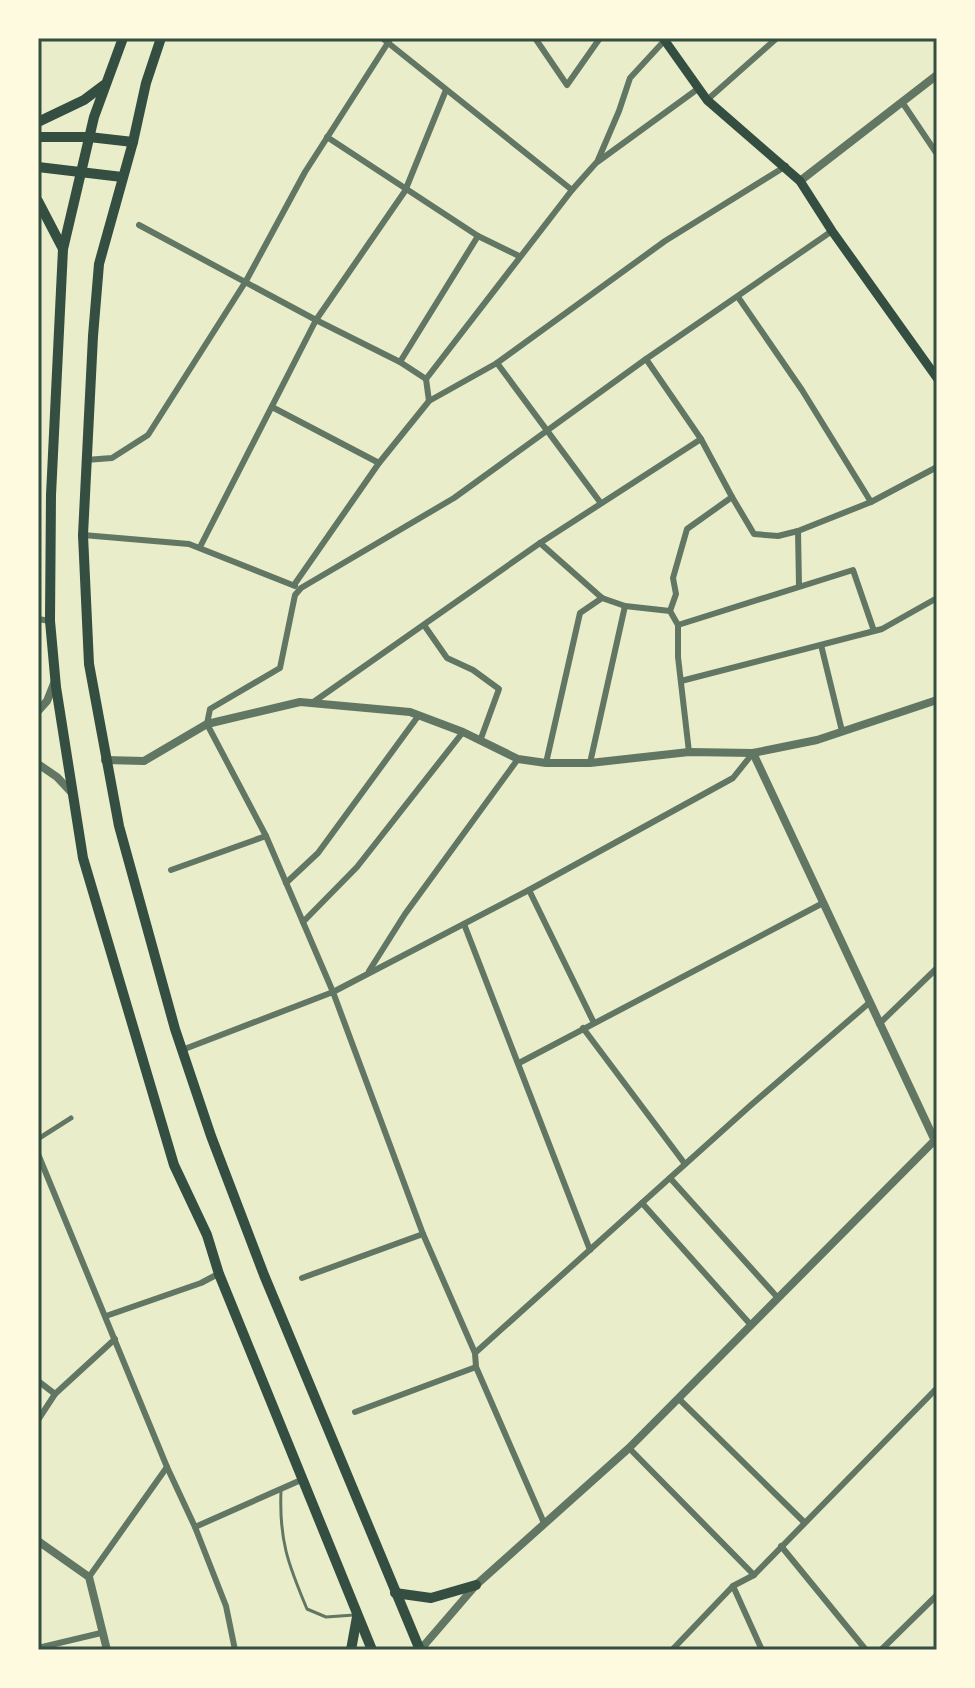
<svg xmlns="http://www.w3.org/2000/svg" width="975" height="1688" font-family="Ubuntu,sans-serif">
<rect width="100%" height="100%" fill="#e9edc9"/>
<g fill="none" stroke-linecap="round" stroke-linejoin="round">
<path stroke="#617663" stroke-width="3" d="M281,1491c-2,49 7,73 26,118l19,8 28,-2"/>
<path stroke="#617663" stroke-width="5" d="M38,1139l33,-21"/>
<g stroke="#617663" stroke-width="6">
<path d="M382,38l190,152"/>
<path d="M535,38l32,47 33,-47"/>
<path d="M707,100l70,-62"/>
<path d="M902,102l35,52"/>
<path d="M327,137l151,99 41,20"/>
<path d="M598,160l21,-49 11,-33 35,-38"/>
<path d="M139,225l177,95 84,42 26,17"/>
<path d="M738,297l64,93 69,112"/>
<path d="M646,359l55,80 31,58"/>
<path d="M400,362l78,-126"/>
<path d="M497,363l103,139"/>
<path d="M429,401l-3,-22 146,-189 24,-27 103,-75"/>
<path d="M272,407l107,56"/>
<path d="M86,460l26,-2 36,-23 98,-154 59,-109 86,-134"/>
<path d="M798,531l1,55"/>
<path d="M83,535l106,9 106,42"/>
<path d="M540,543l62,55 23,8 45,5 6,-17 -3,-16 14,-49 45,-32 22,37 24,2 20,-5 73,-29 66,-35"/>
<path d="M200,547l116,-227 89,-129 41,-101"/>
<path d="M294,585l85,-122 50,-62 68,-38 168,-122 121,-75"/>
<path d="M670,611l8,14v32l11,95"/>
<path d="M38,619l12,2"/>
<path d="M424,625l23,33 26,12 26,19 -19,52"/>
<path d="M678,625l175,-55 21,61"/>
<path d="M821,645l21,86"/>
<path d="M681,681l201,-52 55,-31"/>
<path d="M312,703l228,-160 161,-104"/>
<path d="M546,763l34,-150 22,-15"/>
<path d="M590,763l35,-157"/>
<path d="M171,870l95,-34"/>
<path d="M286,883l32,-30 101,-138"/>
<path d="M529,890l65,133"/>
<path d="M303,922l54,-55 106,-135"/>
<path d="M464,924l126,326"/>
<path d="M369,971l36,-57 113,-155"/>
<path d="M879,1024l58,-56"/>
<path d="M583,1028l102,136"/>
<path d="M182,1050l151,-58 196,-102 204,-112 20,-25"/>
<path d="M519,1063l304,-160"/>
<path d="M38,1154l129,313 28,60 31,79 9,44"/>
<path d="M670,1178l108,120"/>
<path d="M642,1203l108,121"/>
<path d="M302,1278l121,-44"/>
<path d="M106,1316l95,-33 17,-9"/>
<path d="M475,1353l276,-248 118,-102"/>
<path d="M38,1381l17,13"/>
<path d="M678,1398l126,124"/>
<path d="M355,1412l121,-45"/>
<path d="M38,1420l17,-26 60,-55"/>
<path d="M629,1448l125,127"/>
<path d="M544,1523l-68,-156 -1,-14 -52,-119 -90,-242 -67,-156 -59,-112 3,-15 70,-41 15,-73 6,-7 153,-90 192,-139 186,-128"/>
<path d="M195,1527l106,-47"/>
<path d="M781,1546l85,104"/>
<path d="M89,1577l78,-110"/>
<path d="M733,1586l29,64"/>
<path d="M38,1648l63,-15"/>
<path d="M672,1650l61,-64 21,-11 183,-187"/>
<path d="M881,1650l56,-55"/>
</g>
<g stroke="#617663" stroke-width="8">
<path d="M800,181l137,-106"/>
<path d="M38,711l9,-10 8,-20"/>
<path d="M753,753l183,390"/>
<path d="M105,760l39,1 63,-37 93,-22 110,10 53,20 55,27 28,4h44l99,-11 64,1 64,-13 120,-40"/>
<path d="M38,764l19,13 15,16"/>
<path d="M38,1541l51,36 18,73"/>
<path d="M420,1650l56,-65 153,-137 306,-308"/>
</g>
<path stroke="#344e41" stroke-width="9" d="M663,38l44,62 93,81 32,50 105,147"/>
<g stroke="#344e41" stroke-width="10">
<path d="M123,38l-29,79 -31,132 -12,246 -1,126 6,66 27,171 91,307 33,70 12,39 153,376"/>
<path d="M161,38l-15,45 -13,59 -34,122 -6,72 -10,199 6,129 30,162 56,203 36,107 53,139 156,375"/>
<path d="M38,122l46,-22 20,-15"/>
<path d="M38,137h51l44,5"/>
<path d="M38,167l84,10"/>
<path d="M38,201l25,48"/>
<path d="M395,1593l36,5 45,-13"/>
<path d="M351,1650l6,-33"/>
</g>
</g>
<rect width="975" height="1688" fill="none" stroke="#fefae0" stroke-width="80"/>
<rect x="40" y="40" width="895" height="1608" fill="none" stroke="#344e41" stroke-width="3"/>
</svg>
